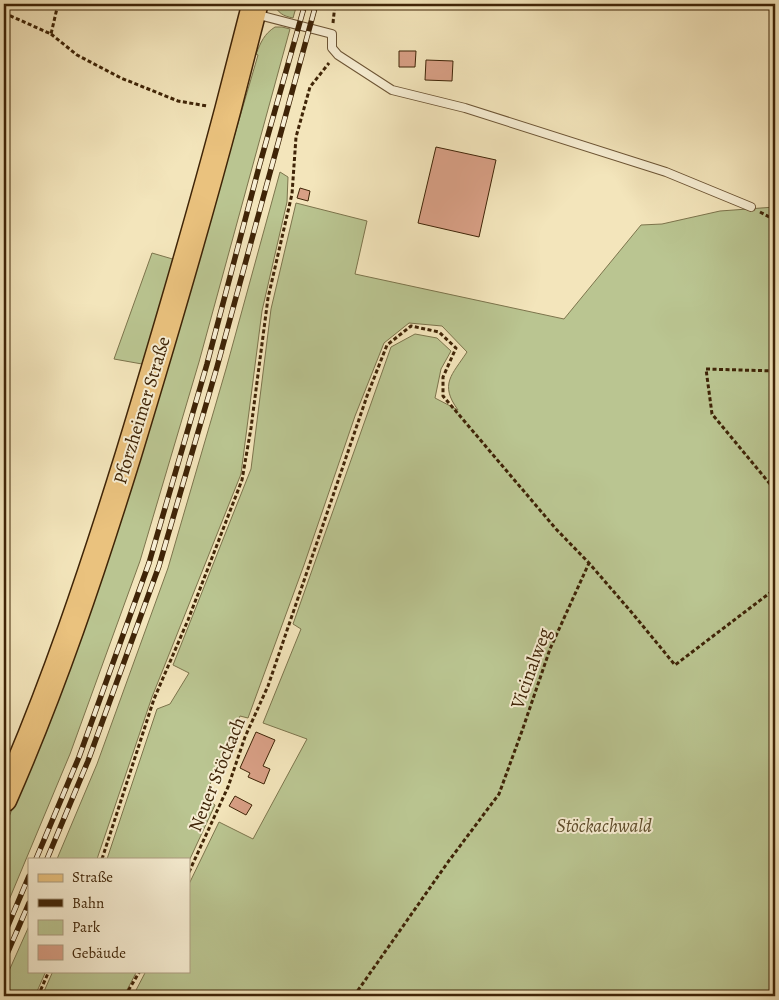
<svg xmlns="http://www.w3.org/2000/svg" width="779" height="1000" font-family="Alegreya,serif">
<rect width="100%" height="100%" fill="#f3e5bb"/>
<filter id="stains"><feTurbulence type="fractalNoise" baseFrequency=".004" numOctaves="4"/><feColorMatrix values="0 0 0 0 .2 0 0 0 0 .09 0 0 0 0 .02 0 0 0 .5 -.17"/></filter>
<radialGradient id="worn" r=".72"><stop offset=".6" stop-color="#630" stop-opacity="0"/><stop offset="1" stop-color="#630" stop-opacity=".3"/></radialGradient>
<g fill="#bac591" stroke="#7c744c">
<path d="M274,4h23l-4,14c-10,-2 -15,-5 -19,-14z"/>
<path d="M275,27h7l8,2 -91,333 -59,199 -70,193 -66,158v-83l56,-137 31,-82 92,-298 75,-257 -2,-1c5,-12 8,-20 19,-27z"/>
<path d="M280,172l8,5 -1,25 -25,109 -21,163 -89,223 -55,162h-40l40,-95 71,-196 58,-199z"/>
<path d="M296,203l71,18 -12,53 209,45 77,-94 21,-1 58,-13 55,-4v789h-733l11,-25h84l-10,19 7,4 12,-23h43v-87l30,-62 34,17 54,-100 -44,-16 38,-94 -8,-5 98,-277 24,-13 22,4 14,13 -10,18 -6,29 23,12c-19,-26 -6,-35 9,-58l-25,-26 -33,-3 -25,20 -29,73 -51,149 -56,153 -8,-2 -36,82 11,7 -26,56v-2h-82l50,-150 13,-5 19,-31 -16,-8 78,-196 20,-160z"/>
<path d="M152,253l24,7 -34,104 -28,-5z"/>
<path d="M29,926v45h17l-11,25h-31v-14z"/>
</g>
<g fill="#d89f85" stroke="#3f2407">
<path d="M399,51h17l-1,16h-16z"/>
<path d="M426,60l27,1 -1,20 -27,-1z"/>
<path d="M436,147l60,13 -17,77 -61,-14z"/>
<path d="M300,188l10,3 -2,10 -11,-3z"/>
<path d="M256,732l19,8 -12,26 7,3 -6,15 -16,-7 2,-4 -10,-5z"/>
<path d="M235,796l17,9 -6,10 -17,-9z"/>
</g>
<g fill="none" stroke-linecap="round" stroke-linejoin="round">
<defs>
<path id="service" d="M255,14l77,20v14l6,7 54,35 73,18 201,64 85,35"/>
<path id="primary" d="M4,799c49,-111 88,-227 124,-343 35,-115 69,-230 100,-347 9,-35 18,-70 27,-105"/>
</defs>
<use href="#service" stroke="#6c5434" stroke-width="10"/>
<use href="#primary" stroke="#3f2407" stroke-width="28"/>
<g stroke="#3f2407" stroke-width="3" stroke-dasharray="4 2.5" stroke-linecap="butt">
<path d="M4,13l47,21 7,-30"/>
<path d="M333,23l2,-19"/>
<path d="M51,34l26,21 44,23 57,23 29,5"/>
<path d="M760,212l15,8"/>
<path d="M775,371l-69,-2 6,45 63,76"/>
<path d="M102,859l52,-160 34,-79 54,-140 9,-52 17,-130 24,-104 4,-57 14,-50 19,-24"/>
<path d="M189,872l39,-85 17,-50 23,-51 99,-290 20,-51 24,-19 28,6 17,16 -13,29v19l113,133 33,34 44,51 42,51 100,-76"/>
<path d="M38,996l11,-25"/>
<path d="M125,996l15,-25"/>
<path d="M354,996l94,-134 51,-68 23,-63 28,-82 39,-86"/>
</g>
<use href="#service" stroke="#f7eed3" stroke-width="8"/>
<use href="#primary" stroke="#eac27e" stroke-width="25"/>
<defs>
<g id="rail">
<path d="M36,859l43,-102 70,-194 58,-199 52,-197 46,-163"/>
<path d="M47,859l41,-98 71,-195 58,-199 99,-363"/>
<path d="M4,935l25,-59"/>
<path d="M4,961l25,-58"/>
</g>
</defs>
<use href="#rail" stroke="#3f2407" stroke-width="5.5"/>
<use href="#rail" stroke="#f7eed3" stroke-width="4" stroke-dasharray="11" stroke-linecap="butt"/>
</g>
<g text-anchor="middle" stroke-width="4" stroke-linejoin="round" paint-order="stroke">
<g font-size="19" fill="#3f2407" stroke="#f7eed3">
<text transform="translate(141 410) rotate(-73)" y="7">Pforzheimer Straße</text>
<text transform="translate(530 668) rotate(-70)" y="7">Vicinalweg</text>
<text transform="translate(216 774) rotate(-68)" y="7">Neuer Stöckach</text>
</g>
<g font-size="19" font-style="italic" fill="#5e4c2a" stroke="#f7eed3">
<text x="604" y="832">Stöckachwald</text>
</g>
</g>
<rect width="779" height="1000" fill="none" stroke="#f3e5bb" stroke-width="20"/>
<rect x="5" y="5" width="769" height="990" fill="none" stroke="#3f2407" stroke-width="2.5"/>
<rect x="10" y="10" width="759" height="980" fill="none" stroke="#3f2407"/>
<rect x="28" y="858" width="162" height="115" fill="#f7eed3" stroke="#ad9d81"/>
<rect x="38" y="874" width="25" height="8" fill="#eac27e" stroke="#ad9d81"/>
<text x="72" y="882" font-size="15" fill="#3f2407">Straße</text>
<rect x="38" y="899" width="25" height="8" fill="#3f2407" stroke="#ad9d81"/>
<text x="72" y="908" font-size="15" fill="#3f2407">Bahn</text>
<rect x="38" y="920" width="25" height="15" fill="#bac591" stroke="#ad9d81"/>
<text x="72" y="932" font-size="15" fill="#3f2407">Park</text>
<rect x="38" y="945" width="25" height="15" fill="#d89f85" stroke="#ad9d81"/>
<text x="72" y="958" font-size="15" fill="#3f2407">Gebäude</text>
<rect width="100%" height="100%" filter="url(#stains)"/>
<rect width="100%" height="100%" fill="url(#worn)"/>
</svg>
